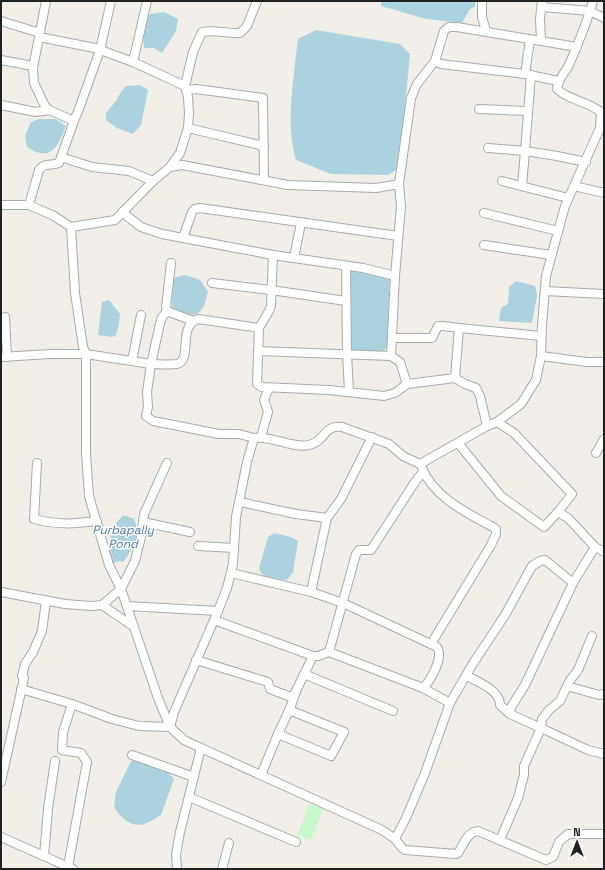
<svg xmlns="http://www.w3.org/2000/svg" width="605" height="870" font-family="'Space Grotesk',sans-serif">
<rect width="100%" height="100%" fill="#f2efe9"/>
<path fill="#c8facc" d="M310,804l13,5 -12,31 -14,-5z"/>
<g fill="#aad3df">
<path d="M381,1h94v6l-5,2 -8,14 -36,-4 -45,-13z"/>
<path d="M164,12l14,7 -2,12 -14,22 -8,-5h-10l-2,-16 8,-18z"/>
<path d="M316,30l84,14 10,10 -11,114 -11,7 -57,-1 -35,-14c-11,-36 -2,-84 2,-121z"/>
<path d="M140,85l8,5 -7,35 -8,9 -16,-6 -11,-8v-7l10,-12 5,-9 5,-6z"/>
<path d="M39,119h16l11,7c-8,20 -15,37 -39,21l-2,-11 6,-14z"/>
<path d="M351,270l36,5 3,3 -3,69 -4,5 -30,-1 -6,-5 -1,-71z"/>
<path d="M186,275l14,5 8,12 -4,14 -5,7c-10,3 -22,5 -27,-6l1,-29z"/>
<path d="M516,281l19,5 2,9 -5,28 -33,-2 2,-13 7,-4 1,-17z"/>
<path d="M109,300l11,14 -1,10 -3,11 -4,2 -14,-2 4,-33z"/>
<path d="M123,516h4l4,2h2c9,12 -1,34 -10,44l-3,-1 -6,2 -3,-3 -4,-7 5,-6 -3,-2c2,-12 4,-21 14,-29z"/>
<path d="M274,533l17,4 7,4 -5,31 -6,8c-10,-1 -25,0 -28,-12l9,-31z"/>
<path d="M131,761h6l28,8 9,10 -13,36c-5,3 -11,7 -17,9 -13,4 -24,-7 -30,-17l2,-15z"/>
</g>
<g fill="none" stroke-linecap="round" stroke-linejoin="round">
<defs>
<g id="minor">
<path d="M482,1v16l4,14"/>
<path d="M542,7l48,4 14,7"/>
<path d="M1,21l39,12"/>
<path d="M39,37l7,-36"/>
<path d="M530,40l-5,34 33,7"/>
<path d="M541,41l-1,-22 2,-18"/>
<path d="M1,60l32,6"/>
<path d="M435,61l6,3 84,10"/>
<path d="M133,62l14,-61"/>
<path d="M531,75l-6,76 32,5 29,6"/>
<path d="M186,90l10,-1 67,9 1,82"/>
<path d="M1,105l35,7 13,-2"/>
<path d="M479,109l49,2"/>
<path d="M74,121l-25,-11 -4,-4 -11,-23 -1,-15 6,-31 56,11 38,14 52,24"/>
<path d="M188,128l76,18"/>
<path d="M488,148l37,3 -3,35"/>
<path d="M61,157l31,10 37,4 24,10"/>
<path d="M170,167l10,-14 8,-25 1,-15 -1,-16 -3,-11 8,-34 9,-20c12,-3 26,2 38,1l7,-7 10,-25"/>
<path d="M502,181l66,17"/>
<path d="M574,186l30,7"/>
<path d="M1,205h28l25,11 17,11 4,66 8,54 3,7v99l3,43 20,69 12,24 37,109 12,29 14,13 17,8 -21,84 -4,23 1,14"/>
<path d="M29,205l10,-35c6,-8 12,-4 20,-7l15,-42 5,-12 21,-59 11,-49"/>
<path d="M122,212l19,15 21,7 111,21"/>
<path d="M484,213l74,18"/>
<path d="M71,227l44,-7 38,-39 17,-14 12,-2 106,20 88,3 23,-4"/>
<path d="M183,238l9,-26 3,-3 5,-1 198,28"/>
<path d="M484,245l67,10"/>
<path d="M294,258l7,-35"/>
<path d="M171,263l-5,44 1,4 26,10"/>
<path d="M346,266l1,88 2,38"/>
<path d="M395,276l6,-70 -2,-22 12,-86 6,-14 18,-23 9,-30 5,-4h8l120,20"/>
<path d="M212,283l59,7 75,11"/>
<path d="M545,291l59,3"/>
<path d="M167,311l-6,8 -10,45c8,0 18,1 26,0 16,-4 0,-38 21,-45l61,9"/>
<path d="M5,317l2,40"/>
<path d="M392,338h40l6,-12h5l16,2"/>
<path d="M258,351l133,5 4,-80 -32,-8 -90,-13 -2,51 -2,5 -10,17 -2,56 5,3 67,3 55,6 11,-3 12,-9 48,-6 4,-50 82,8"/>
<path d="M391,356l9,6 7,22"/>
<path d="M541,356l46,6h17"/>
<path d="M1,357l49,-3h36l65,10 -4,28 1,15 -2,9 7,5 66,13h20l15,4"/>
<path d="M132,361l9,-46"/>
<path d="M455,378l10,6 11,4 4,8 7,30"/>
<path d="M497,422l17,11 58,61 -14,18 10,6 27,29"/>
<path d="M261,437l7,-25 -4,-12 5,-12"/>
<path d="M458,443l43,53 43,31 14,-15"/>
<path d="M596,453l8,-14"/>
<path d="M37,463l-3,56c24,6 39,5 63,2"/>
<path d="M422,468c13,31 46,45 74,61v5l-5,11 -60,99"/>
<path d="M240,502l56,12 31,4 14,-19 31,-62"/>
<path d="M143,522l47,10"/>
<path d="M198,546l36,2"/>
<path d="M231,573l80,19 32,11 94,44c7,10 -6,33 -14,41l27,15"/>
<path d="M1,592l64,12 26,2 11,-1 19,-16 14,-28 6,-24 3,-23 23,-51"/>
<path d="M311,592l16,-74"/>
<path d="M102,605l32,22"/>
<path d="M127,606l91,5"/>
<path d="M214,620l99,36"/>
<path d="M329,652l94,36"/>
<path d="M196,660l72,22 2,7 21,8 5,-5"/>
<path d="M304,674l89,37"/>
<path d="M467,676c11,6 33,14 33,29l10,9"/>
<path d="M567,686l4,-7 7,-9 14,-34"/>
<path d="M21,689l51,15 40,15 27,7 31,1 4,-15 44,-101 9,-23 6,-24 3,-47 11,-55 7,-24c17,-3 39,11 55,7 16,-3 15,-21 33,-18l47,17 14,12 17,8 67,-38 10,-4 24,-18 15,-24 5,-24 1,-31 4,-49 19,-70 35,-78 1,-16c-14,-11 -33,-12 -44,-23 1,-10 7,-15 12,-24 9,-21 18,-42 24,-64"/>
<path d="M604,694l-5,1 -32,-9 -7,15 -11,9 -7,9 -1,9 47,22 16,4"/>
<path d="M278,734l53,22 13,-24 -55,-22"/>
<path d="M201,748l181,82 13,9 7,9 3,2 51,4 2,-1c6,-9 9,-21 20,-22l68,29 7,-3 6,-15 9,-8h36"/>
<path d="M132,755l62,22"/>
<path d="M261,775l17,-41 13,-28 5,-15 17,-35h5l11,-4 27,-98 3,-4h12l44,-68 8,-10"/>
<path d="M1,782l23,-104 -2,-2 3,-12 8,-12 9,-21 4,-30"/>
<path d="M189,797l107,45"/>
<path d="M1,837l72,32"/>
<path d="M395,839l11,-21 19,-45 25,-70 22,-38 33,-50 27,-49 8,-5 5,-1 28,23"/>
<path d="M500,840l18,-42 6,-23v-9l17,-38 -31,-14 1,-7 14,-22 48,-102 22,-36 9,5"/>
<path d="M44,856l4,-47 7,-48"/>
<path d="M68,867l19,-105 -6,-9 -19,-3 1,-18 9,-28"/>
<path d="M222,869l7,-26"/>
</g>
</defs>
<use href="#minor" stroke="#a9a9a9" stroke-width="10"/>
<use href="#minor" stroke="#fff" stroke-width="8"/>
</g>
<g text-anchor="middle" stroke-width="3" stroke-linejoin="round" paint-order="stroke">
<g font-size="12" font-style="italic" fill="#4a7aab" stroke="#fff">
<text x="123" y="534">Purbapally<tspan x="123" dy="14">Pond</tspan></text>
</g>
</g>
<rect width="605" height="870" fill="none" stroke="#222222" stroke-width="4"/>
<g transform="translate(577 842)" stroke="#ffffff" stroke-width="3" paint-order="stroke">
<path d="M0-3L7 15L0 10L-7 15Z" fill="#222222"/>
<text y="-6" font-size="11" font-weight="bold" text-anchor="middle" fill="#222222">N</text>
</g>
</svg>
